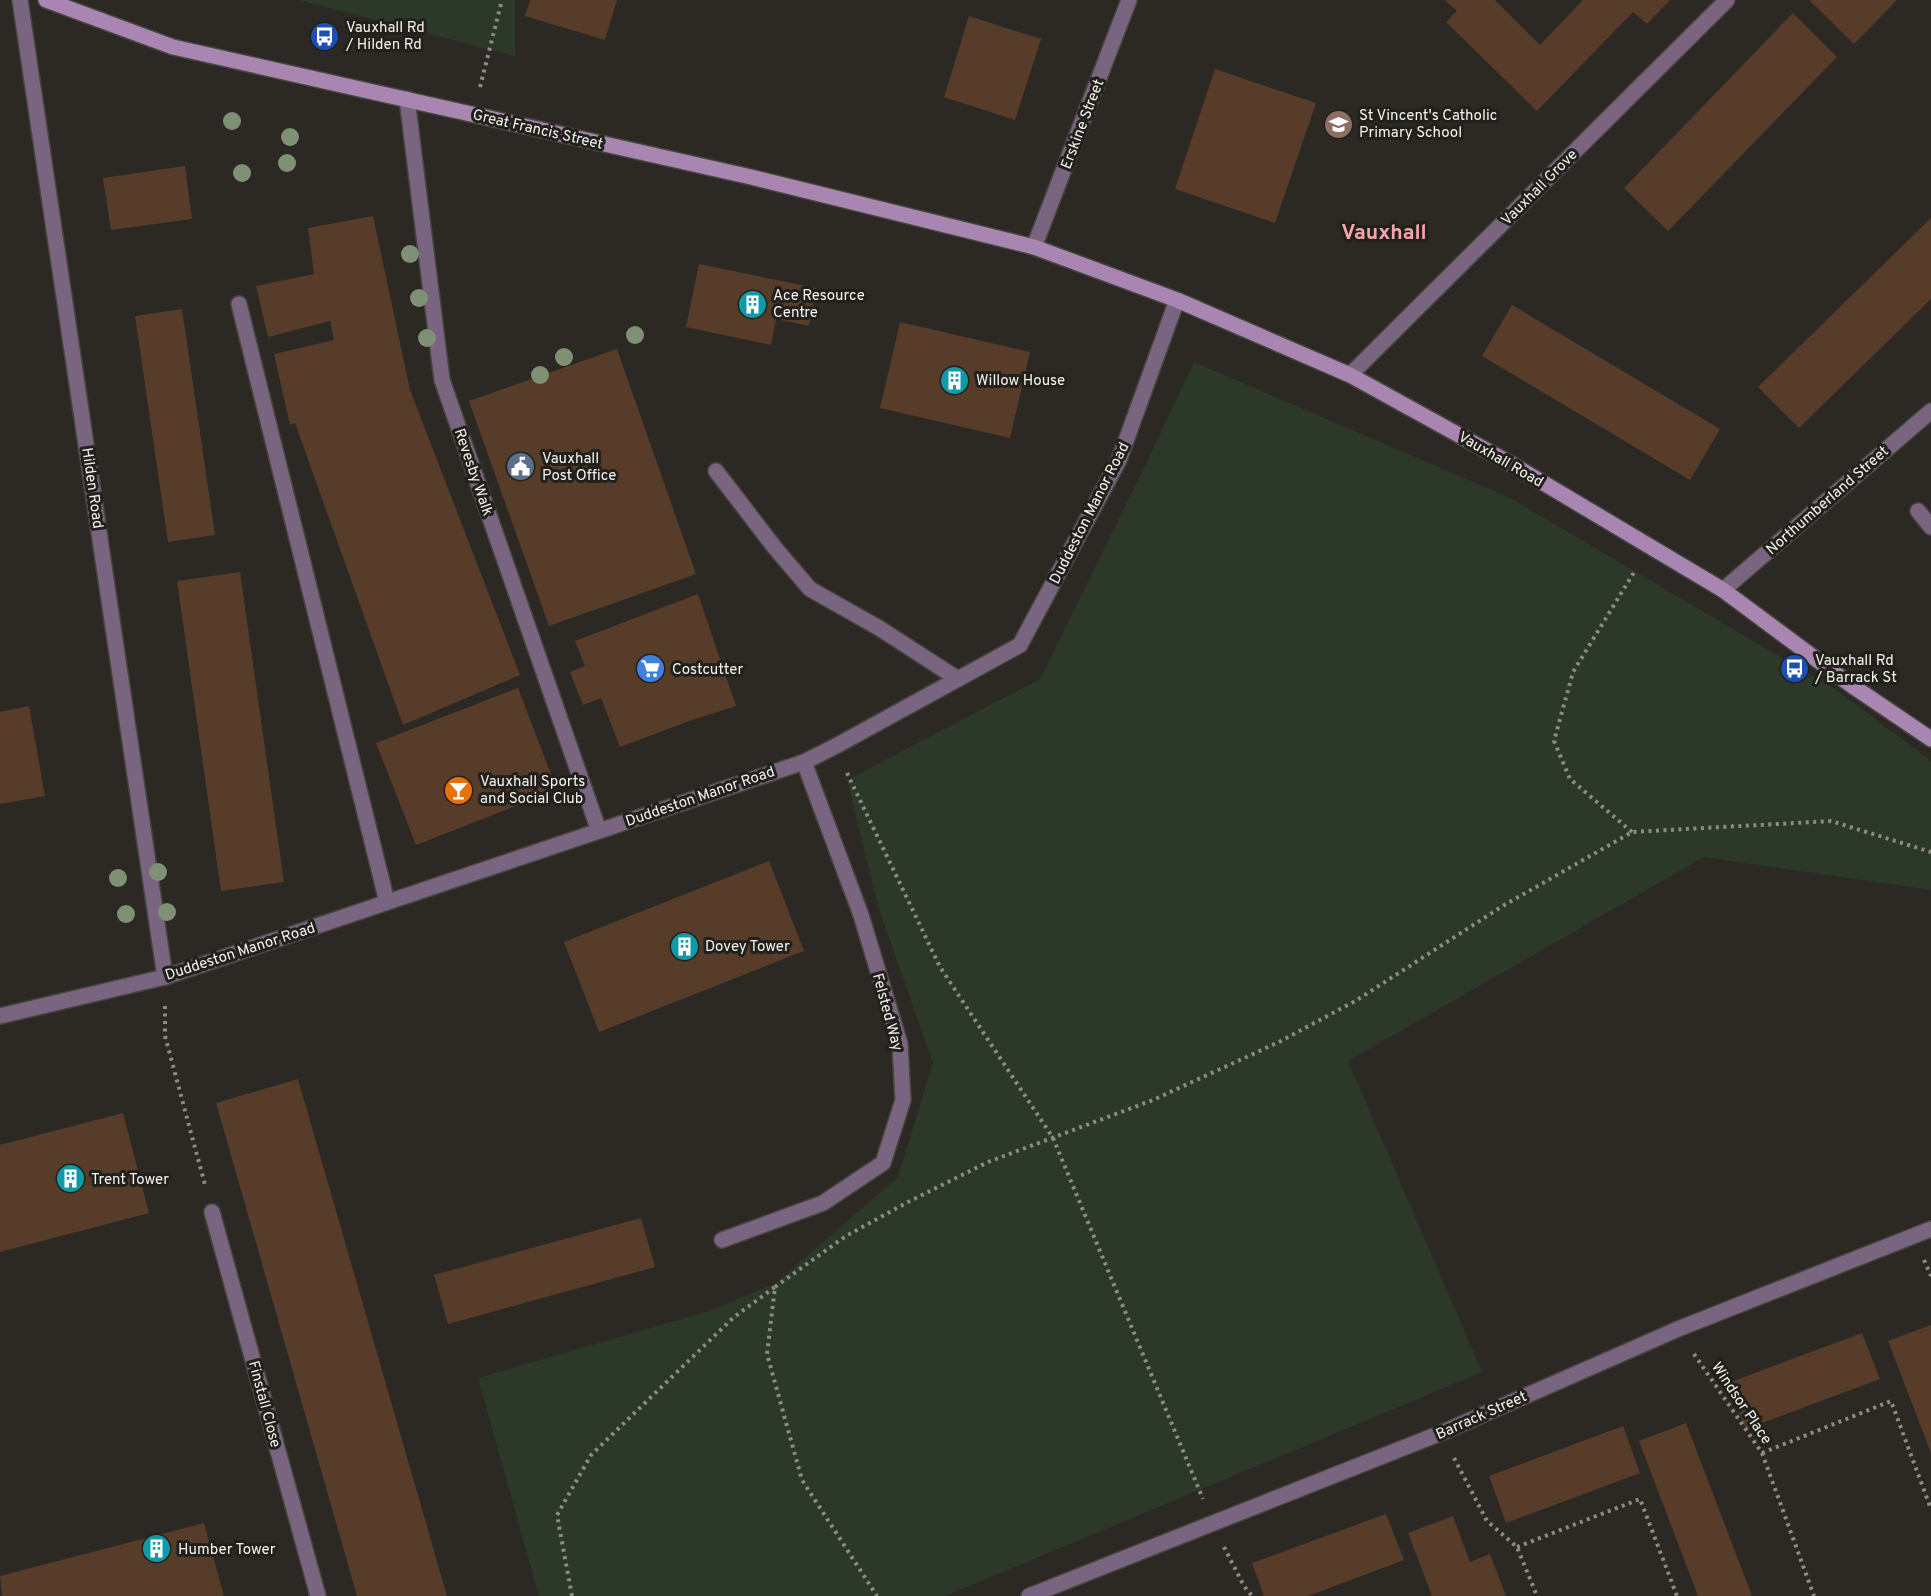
<svg xmlns="http://www.w3.org/2000/svg" width="1931" height="1596" font-family="Overpass,sans-serif">
<rect width="100%" height="100%" fill="#2c2925"/>
<g fill="#2c3928">
<path d="M299,0h216v56z"/>
<path d="M1194,362l316,136 328,193 93,70v129l-227,-33 -356,204 134,311 -537,224h-406l-61,-218 232,-67 66,-28 122,-106 35,-114 -53,-151 -33,-132 193,-101 107,-217z"/>
</g>
<g fill="#573c2a">
<path d="M530,0h87l-12,40 -80,-24z"/>
<path d="M1445,0h50l45,45 43,-45h87l-23,24 -14,-12 -96,99 -91,-89 11,-11z"/>
<path d="M1809,0h88l-43,44z"/>
<path d="M1793,13l44,44 -169,174 -44,-43z"/>
<path d="M969,16l72,23 -26,81 -71,-23z"/>
<path d="M1215,69l101,34 -41,120 -100,-34z"/>
<path d="M185,166l7,53 -81,11 -8,-52z"/>
<path d="M373,216l37,174 110,285 -117,50 -108,-302 -5,2 -16,-71 60,-14 -4,-19 -62,16 -12,-51 58,-12 -6,-46z"/>
<path d="M1931,218v81l-132,129 -41,-41z"/>
<path d="M699,264l117,24 -7,38 -33,-7 -5,26 -85,-18z"/>
<path d="M1512,305l208,124 -30,51 -208,-124z"/>
<path d="M182,309l33,226 -47,7 -33,-226z"/>
<path d="M900,322l130,30 -20,86 -130,-30z"/>
<path d="M617,349l79,225 -147,52 -80,-225z"/>
<path d="M240,572l44,310 -63,9 -44,-310z"/>
<path d="M698,594l38,112 -44,14 -72,27 -19,-49 -18,7 -13,-33 15,-6 -10,-25z"/>
<path d="M518,688l39,102 -141,55 -40,-102z"/>
<path d="M29,706l16,90 -45,8v-92z"/>
<path d="M769,861l35,90 -205,81 -35,-90z"/>
<path d="M298,1079l149,517h-90l-141,-493z"/>
<path d="M123,1113l26,100 -149,39v-107z"/>
<path d="M641,1218l14,49 -207,57 -14,-49z"/>
<path d="M1931,1325v128l-43,-112z"/>
<path d="M1862,1333l18,46 -134,50 -18,-46z"/>
<path d="M1686,1423l66,173h-54l-59,-155z"/>
<path d="M1623,1426l17,47 -134,50 -17,-47z"/>
<path d="M1386,1514l18,46 -96,36h-44l-12,-33z"/>
<path d="M1453,1516l17,46 20,-8 16,42h-74l-24,-63z"/>
<path d="M204,1523l20,73h-222l-2,-20z"/>
</g>
<g fill="none" stroke-linecap="round" stroke-linejoin="round">
<defs>
<g id="service">
<path d="M716,471l59,77 35,41 69,39 79,51"/>
<path d="M1918,511l13,16"/>
</g>
<path id="pedestrian" d="M407,99l35,281 157,451"/>
<g id="minor">
<path d="M20,0l145,977"/>
<path d="M1034,247l95,-247"/>
<path d="M239,304l148,598"/>
<path d="M1350,375l377,-375"/>
<path d="M1723,590l208,-179"/>
<path d="M0,1016l165,-39 639,-215 30,-15 186,-102 99,-185 58,-160"/>
<path d="M212,1212l106,384"/>
<path d="M722,1240l101,-37 60,-40 20,-63 -3,-56 -39,-129 -57,-153"/>
<path d="M1029,1596l412,-163 237,-104 253,-100"/>
</g>
<path id="secondary" d="M46,0l127,47 578,130 283,70 143,53 173,75 165,91 208,124 128,95 80,54"/>
</defs>
<use href="#service" stroke="#484541" stroke-width="18"/>
<use href="#pedestrian" stroke="#484541" stroke-width="18"/>
<use href="#minor" stroke="#484541" stroke-width="18"/>
<use href="#secondary" stroke="#484541" stroke-width="18"/>
<g stroke="#8d8b87" stroke-width="4" stroke-dasharray="3 4.5" stroke-linecap="butt">
<path d="M480,87l22,-87"/>
<path d="M847,773l93,194 113,171 150,361"/>
<path d="M1632,832l-62,-53 -16,-38 19,-69 63,-103"/>
<path d="M165,1006v30l40,149"/>
<path d="M1924,1260l7,16"/>
<path d="M775,1287l71,-51 62,-34 80,-40 165,-62 126,-58 78,-42 144,-93 131,-75 199,-11 100,31"/>
<path d="M1694,1354l68,99 52,143"/>
<path d="M1762,1453l129,-52 40,108"/>
<path d="M1454,1458l33,63 30,26 20,49"/>
<path d="M1224,1547l20,39 8,10"/>
<path d="M1517,1547l123,-48 37,97"/>
<path d="M572,1596l-15,-81 34,-60 143,-138 41,-30 -8,67 35,126 75,116"/>
</g>
<use href="#service" stroke="#7a6580" stroke-width="15"/>
<use href="#pedestrian" stroke="#7a6580" stroke-width="15"/>
<use href="#minor" stroke="#7a6580" stroke-width="15"/>
<use href="#secondary" stroke="#a886b1" stroke-width="15"/>
</g>
<g fill="#7e9174">
<circle cx="232" cy="121" r="9"/>
<circle cx="290" cy="137" r="9"/>
<circle cx="287" cy="163" r="9"/>
<circle cx="242" cy="173" r="9"/>
<circle cx="410" cy="254" r="9"/>
<circle cx="419" cy="298" r="9"/>
<circle cx="635" cy="335" r="9"/>
<circle cx="427" cy="338" r="9"/>
<circle cx="564" cy="357" r="9"/>
<circle cx="540" cy="375" r="9"/>
<circle cx="158" cy="872" r="9"/>
<circle cx="118" cy="878" r="9"/>
<circle cx="167" cy="912" r="9"/>
<circle cx="126" cy="914" r="9"/>
</g>
<defs>
<symbol id="bus-disc" viewBox="-11 -11 22 22"><circle r="9.5" fill="#1a4fb4" stroke="#22201b"/><path d="M-5-6H5V4H4V6H2V4H-2V6H-4V4H-5ZM-3.5-4V0h7V-4ZM-3.5 1.2v1.5H-2V1.2ZM2 1.2v1.5H3.5V1.2Z" fill="#fff"/></symbol>
<symbol id="school-disc" viewBox="-11 -11 22 22"><circle r="9.5" fill="#8d6e63" stroke="#22201b"/><path d="M0-5L7-2L0 1L-7-2ZM-4 1L0 2.5L4 1V4Q0 6-4 4Z" fill="#fff"/></symbol>
<symbol id="building-disc" viewBox="-11 -11 22 22"><circle r="9.5" fill="#0f9aa8" stroke="#22201b"/><path d="M-4-6H4V6H1V3H-1V6H-4ZM-2.5-4.3h1.7v1.8h-1.7ZM.8-4.3h1.7v1.8H.8ZM-2.5-1h1.7V.8h-1.7ZM.8-1h1.7V.8H.8Z" fill="#fff"/></symbol>
<symbol id="civic-disc" viewBox="-11 -11 22 22"><circle r="9.5" fill="#5c6f8a" stroke="#22201b"/><path d="M-.6-6.5H3V-4.5H.6V-3L4-1V1h2V6H-6V1h2V-1L-.6-3ZM-1.2 2.5V6h2.4V2.5Z" fill="#fff"/></symbol>
<symbol id="supermarket-disc" viewBox="-11 -11 22 22"><circle r="9.5" fill="#3f7fe0" stroke="#22201b"/><path d="M-6-5.5h2.5l.6 2H6L4.5 2H-2.5L-4.4-4H-6ZM-1.5 3.2a1.3 1.3 0 1 0 .1 0ZM3 3.2a1.3 1.3 0 1 0 .1 0Z" fill="#fff"/></symbol>
<symbol id="bar-disc" viewBox="-11 -11 22 22"><circle r="9.5" fill="#e8710a" stroke="#22201b"/><path d="M-6-5H6L.8 .8V4.5H3.5V6h-7V4.5H-.8V.8Z" fill="#fff"/></symbol>
</defs>
<g fill-rule="evenodd">
<use href="#bus-disc" x="308" y="20" width="33" height="33"/>
<use href="#school-disc" x="1322" y="108" width="33" height="33"/>
<use href="#building-disc" x="736" y="288" width="33" height="33"/>
<use href="#building-disc" x="938" y="364" width="33" height="33"/>
<use href="#civic-disc" x="504" y="450" width="33" height="33"/>
<use href="#supermarket-disc" x="634" y="652" width="33" height="33"/>
<use href="#bus-disc" x="1778" y="652" width="33" height="33"/>
<use href="#bar-disc" x="442" y="774" width="33" height="33"/>
<use href="#building-disc" x="668" y="930" width="33" height="33"/>
<use href="#building-disc" x="54" y="1162" width="33" height="33"/>
<use href="#building-disc" x="140" y="1532" width="33" height="33"/>
</g>
<g text-anchor="middle" stroke-width="6" stroke-linejoin="round" paint-order="stroke">
<g font-size="15" fill="#f4f3f0" stroke="#22201b" text-anchor="start">
<text x="346" y="32">Vauxhall Rd<tspan x="346" dy="17">/ Hilden Rd</tspan></text>
<text x="1359" y="120">St Vincent's Catholic<tspan x="1359" dy="17">Primary School</tspan></text>
<text x="773" y="300">Ace Resource<tspan x="773" dy="17">Centre</tspan></text>
<text x="976" y="385">Willow House</text>
<text x="542" y="463">Vauxhall<tspan x="542" dy="17">Post Office</tspan></text>
<text x="1815" y="665">Vauxhall Rd<tspan x="1815" dy="17">/ Barrack St</tspan></text>
<text x="672" y="674">Costcutter</text>
<text x="480" y="786">Vauxhall Sports<tspan x="480" dy="17">and Social Club</tspan></text>
<text x="705" y="951">Dovey Tower</text>
<text x="91" y="1184">Trent Tower</text>
<text x="178" y="1554">Humber Tower</text>
</g>
<g font-size="15" fill="#f4f3f0" stroke="#22201b">
<text transform="translate(1082 124) rotate(-69)" y="5">Erskine Street</text>
<text transform="translate(538 129) rotate(13)" y="5">Great Francis Street</text>
<text transform="translate(1539 187) rotate(-45)" y="5">Vauxhall Grove</text>
<text transform="translate(1501 459) rotate(30)" y="5">Vauxhall Road</text>
<text transform="translate(474 472) rotate(71)" y="5">Revesby Walk</text>
<text transform="translate(93 488) rotate(82)" y="5">Hilden Road</text>
<text transform="translate(1827 500) rotate(-41)" y="5">Northumberland Street</text>
<text transform="translate(1089 513) rotate(-63)" y="5">Duddeston Manor Road</text>
<text transform="translate(700 796) rotate(-19)" y="5">Duddeston Manor Road</text>
<text transform="translate(240 951) rotate(-18)" y="5">Duddeston Manor Road</text>
<text transform="translate(888 1012) rotate(75)" y="5">Felsted Way</text>
<text transform="translate(1742 1403) rotate(56)" y="5">Windsor Place</text>
<text transform="translate(265 1404) rotate(75)" y="5">Finstall Close</text>
<text transform="translate(1481 1415) rotate(-24)" y="5">Barrack Street</text>
</g>
<g font-size="21" font-weight="bold" fill="#f8a4af" stroke="#22201b">
<text x="1384" y="239">Vauxhall</text>
</g>
</g>
</svg>
